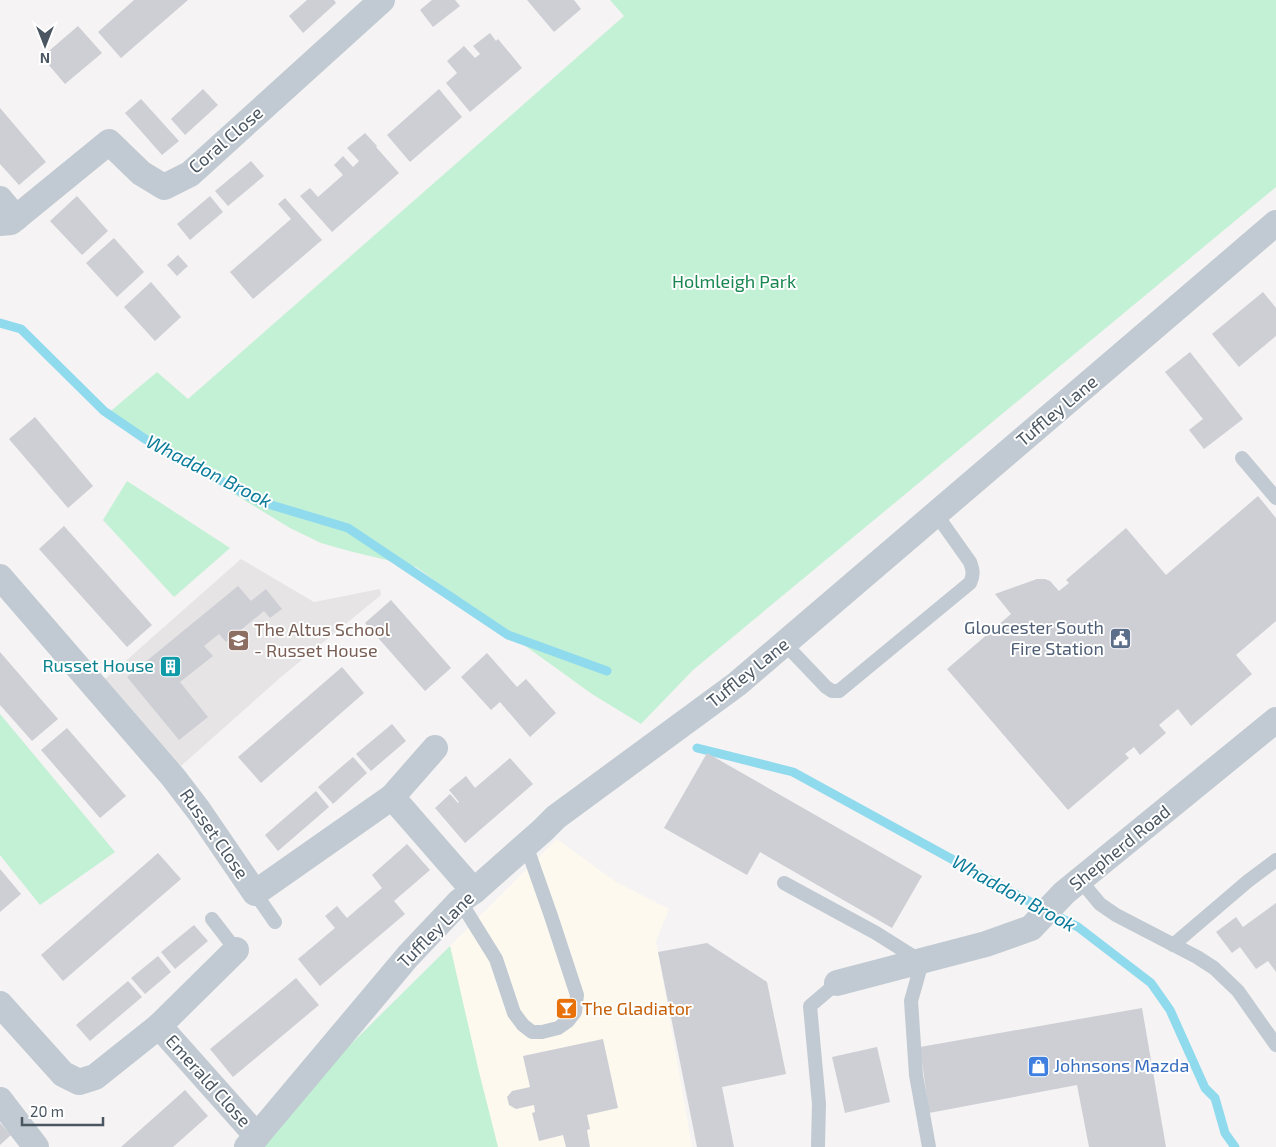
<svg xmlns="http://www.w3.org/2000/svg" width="1276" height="1147" font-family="'Exo 2',sans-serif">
<rect width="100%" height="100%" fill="#f5f3f3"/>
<path fill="#fdf9ef" d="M557,839l59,43 53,27 -13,32 36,206h-194l-19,-75 -29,-126z"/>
<path fill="#e6e4e5" d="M241,559l73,43 66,-13 1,6 -100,82 -100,89 -77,-86z"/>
<g fill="#c3f1d5">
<path d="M610,0h666v187l-583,483 -52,54 -49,-30 -176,-127 -67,-16 -28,-8 -31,-15 -95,-58 -50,-27 -39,-28 51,-43 31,27 436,-383z"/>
<path d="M127,481l103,67 -56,49 -71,-77z"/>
<path d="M0,714l115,138 -75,53 -40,-50z"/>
<path d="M450,946l29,126 19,75h-251z"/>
</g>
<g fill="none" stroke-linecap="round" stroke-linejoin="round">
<g stroke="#90daee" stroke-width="9">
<path d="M0,323l21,6 83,82 41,28 113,62 90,27 160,107 99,36"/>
<path d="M697,748l96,24 226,124 59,31 73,56 19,27 35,78 10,10 10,35 10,14"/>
</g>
</g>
<g fill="#cdcfd5">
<path d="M134,0h54l-67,58 -23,-26z"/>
<path d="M307,0h27l2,3 -33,30 -14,-17z"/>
<path d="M432,0h23l5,6 -27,21 -13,-17z"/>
<path d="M527,0h47l7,9 -27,23z"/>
<path d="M78,26l24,27 -37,31 -23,-27z"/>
<path d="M490,33l6,8 2,-2 24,29 -52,44 -24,-29 11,-10 -10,-12 17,-15 11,12 5,-4 -7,-8z"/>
<path d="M203,89l15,16 -33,30 -14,-16z"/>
<path d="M439,89l23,28 -52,45 -23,-27z"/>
<path d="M141,99l38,42 -17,14 -37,-42z"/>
<path d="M0,108l46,54 -27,23 -19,-21z"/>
<path d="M365,133l12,13 -1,1 23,26 -67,59 -32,-36 10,-8 8,9 25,-22 -9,-10 9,-9 10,11 6,-6 -12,-13z"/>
<path d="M251,161l13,15 -36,30 -13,-15z"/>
<path d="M77,196l31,35 -26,24 -32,-34z"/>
<path d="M210,196l13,16 -33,28 -13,-16z"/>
<path d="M285,198l37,42 -69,59 -23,-27 61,-53 -13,-15z"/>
<path d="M114,238l30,34 -27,25 -31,-34z"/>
<path d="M178,255l10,11 -11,10 -10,-11z"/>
<path d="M151,282l30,35 -26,24 -31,-34z"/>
<path d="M1263,292l13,16v28l-37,31 -27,-33z"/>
<path d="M1190,352l53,67 -39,30 -15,-19 14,-11 -38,-47z"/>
<path d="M35,417l58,69 -25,22 -59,-69z"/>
<path d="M1258,496l18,22v103l-40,34 16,19 -61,52 -13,-17 -19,16 7,8 -26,22 -6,-8 -9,7 4,4 -61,52 -121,-141 64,-55 -16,-20 42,-15h8l5,2 9,10 10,-8 -3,-3 60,-52 40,47z"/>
<path d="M64,526l88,99 -25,22 -88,-98z"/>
<path d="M238,586l13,15 15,-12 16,20 -12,9 -6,-7 -38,31 -7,-8 -15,12 9,10 -33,26 28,35 -29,23 -52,-63z"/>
<path d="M391,600l60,68 -26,23 -60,-68z"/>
<path d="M0,652l58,67 -26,22 -32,-36z"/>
<path d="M487,653l30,34 9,-8 30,34 -26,24 -30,-35 -9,8 -30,-33z"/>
<path d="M342,667l22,26 -103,90 -23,-26z"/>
<path d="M392,724l14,17 -35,30 -15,-17z"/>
<path d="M67,728l59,68 -26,22 -59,-68z"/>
<path d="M707,753l215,123 -30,52 -132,-76 -13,23 -83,-47z"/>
<path d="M353,757l14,16 -34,31 -15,-17z"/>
<path d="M510,758l23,26 -68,59 -30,-35 15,-14 8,9 1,-1 -10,-12 17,-14 9,12z"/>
<path d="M316,791l13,16 -51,44 -13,-16z"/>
<path d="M407,844l23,26 -36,31 11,13 -85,72 -22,-27 37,-31 -10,-12 12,-10 10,12 35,-30 -10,-13z"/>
<path d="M158,853l23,26 -118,102 -22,-26z"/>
<path d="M0,869l21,25 -21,18z"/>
<path d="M1276,903v69l-8,-11 -12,8 -16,-22 -8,6 -16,-21 20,-15 7,10z"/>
<path d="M194,925l14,16 -33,28 -14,-17z"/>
<path d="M707,943l60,39 19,92 -64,13 12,60h-37l-39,-195z"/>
<path d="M158,956l13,16 -26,22 -14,-16z"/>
<path d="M296,978l23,27 -86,72 -23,-28z"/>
<path d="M128,981l14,16 -52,44 -14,-16z"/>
<path d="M1142,1008l24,139h-77l-12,-62 -148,28 -9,-66z"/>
<path d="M603,1039l15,69 -31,7 3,14 -3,1 3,17h-24l-3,-12 -24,6 -7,-28 3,-1 -1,-7 -18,4 -7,-4 -2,-8 5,-6 18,-4 -7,-31z"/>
<path d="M877,1047l13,55 -45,11 -13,-56z"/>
<path d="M185,1090l23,26 -35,31h-52z"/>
<path d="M0,1123l11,12 -11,10z"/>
</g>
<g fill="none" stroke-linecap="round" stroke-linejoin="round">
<g stroke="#c1cad2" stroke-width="14">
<path d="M1242,458l34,40"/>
<path d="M784,643l42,44 6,4h7l131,-108c4,-8 3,-13 0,-21l-34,-48"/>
<path d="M1080,880l20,24 16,11 81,42 17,11 24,23 38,54"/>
<path d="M784,883l92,50 46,29 -11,39 5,74 13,72"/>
<path d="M255,893l20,29"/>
<path d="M460,901l36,58 18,54 9,12 9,7h10l16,-4 10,-7 7,-9 2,-17 -26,-79 -25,-71"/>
<path d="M212,919l24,31"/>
<path d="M1173,945l75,-64 28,-21"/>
<path d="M818,1145l1,-41 -9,-98 27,-23"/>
</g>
<g stroke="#c1cad2" stroke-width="26">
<path d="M0,199l16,19"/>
<path d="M0,223l11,-1 98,-80 32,31 23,14 26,-13 192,-174"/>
<path d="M0,577l173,200 26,34 56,82 137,-96 82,94"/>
<path d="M392,797l43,-49"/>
<path d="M837,983l149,-39 45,-16 33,-35 212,-173"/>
<path d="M0,1004l63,70 16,8 16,-5 64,-51 77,-76"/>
<path d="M159,1026l98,110"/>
<path d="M0,1100l36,47"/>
<path d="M247,1147l10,-11 151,-180 52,-55 14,-10 69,-61 13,-13 181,-133 539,-461"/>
</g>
</g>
<defs>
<symbol id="civic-square" viewBox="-11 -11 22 22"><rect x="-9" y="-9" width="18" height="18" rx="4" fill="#5c6f8a" stroke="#fff"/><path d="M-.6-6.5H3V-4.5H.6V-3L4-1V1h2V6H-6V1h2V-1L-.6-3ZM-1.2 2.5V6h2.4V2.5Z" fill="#fff"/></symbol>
<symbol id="school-square" viewBox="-11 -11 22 22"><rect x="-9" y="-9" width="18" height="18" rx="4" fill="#8d6e63" stroke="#fff"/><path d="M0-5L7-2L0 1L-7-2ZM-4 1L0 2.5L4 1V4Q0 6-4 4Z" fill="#fff"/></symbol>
<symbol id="building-square" viewBox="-11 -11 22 22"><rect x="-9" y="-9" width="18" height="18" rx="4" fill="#0f9aa8" stroke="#fff"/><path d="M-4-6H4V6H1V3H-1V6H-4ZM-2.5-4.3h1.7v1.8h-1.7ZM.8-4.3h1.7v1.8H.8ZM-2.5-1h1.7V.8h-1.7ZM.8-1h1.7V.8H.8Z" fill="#fff"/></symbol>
<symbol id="bar-square" viewBox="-11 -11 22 22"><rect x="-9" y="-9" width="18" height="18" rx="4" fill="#e8710a" stroke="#fff"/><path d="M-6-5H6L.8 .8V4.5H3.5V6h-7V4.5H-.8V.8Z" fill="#fff"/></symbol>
<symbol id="shop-square" viewBox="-11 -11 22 22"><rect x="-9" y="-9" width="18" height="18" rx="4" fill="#3f7fe0" stroke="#fff"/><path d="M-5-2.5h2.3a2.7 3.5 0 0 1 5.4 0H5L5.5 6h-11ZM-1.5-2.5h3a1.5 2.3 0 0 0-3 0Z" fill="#fff"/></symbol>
</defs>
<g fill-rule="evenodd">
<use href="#civic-square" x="1108" y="626" width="25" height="25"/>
<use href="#school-square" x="226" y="628" width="25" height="25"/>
<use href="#building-square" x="158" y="654" width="25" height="25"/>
<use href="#bar-square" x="554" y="996" width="25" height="25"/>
<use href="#shop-square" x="1026" y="1054" width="25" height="25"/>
</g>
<g text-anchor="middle" stroke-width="4" stroke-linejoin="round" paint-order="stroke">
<g font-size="18" fill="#4a5661" stroke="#fff">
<text transform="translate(226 140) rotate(-41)" y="6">Coral Close</text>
<text transform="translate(1057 411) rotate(-40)" y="6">Tuffley Lane</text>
<text transform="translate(748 673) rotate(-39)" y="6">Tuffley Lane</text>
<text transform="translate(214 834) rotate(55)" y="6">Russet Close</text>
<text transform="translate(1120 848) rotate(-39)" y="6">Shepherd Road</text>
<text transform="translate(436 930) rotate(-45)" y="6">Tuffley Lane</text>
<text transform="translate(208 1081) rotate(48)" y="6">Emerald Close</text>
</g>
<g font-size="18" fill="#17864f" stroke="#fff">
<text x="734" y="288">Holmleigh Park</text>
</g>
<g font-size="18" fill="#4e5e75" stroke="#fff" text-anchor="end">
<text x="1104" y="634">Gloucester South<tspan x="1104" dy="21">Fire Station</tspan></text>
</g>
<g font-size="18" fill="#785e54" stroke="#fff" text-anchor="start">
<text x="254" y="636">The Altus School<tspan x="254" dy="21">- Russet House</tspan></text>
</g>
<g font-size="18" fill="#0d838f" stroke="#fff" text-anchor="end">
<text x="154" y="672">Russet House</text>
</g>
<g font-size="18" fill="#c56008" stroke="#fff" text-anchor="start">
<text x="582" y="1015">The Gladiator</text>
</g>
<g font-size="18" fill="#366cbe" stroke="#fff" text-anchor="start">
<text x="1054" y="1072">Johnsons Mazda</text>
</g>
<g font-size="19" font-style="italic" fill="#0c7c9b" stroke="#fff">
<text transform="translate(209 471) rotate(27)" y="7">Whaddon Brook</text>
<text transform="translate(1014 893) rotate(29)" y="7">Whaddon Brook</text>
</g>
</g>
<g transform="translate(45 45) rotate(180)" stroke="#ffffff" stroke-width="4" paint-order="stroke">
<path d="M0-4L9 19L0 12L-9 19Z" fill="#4a5661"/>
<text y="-8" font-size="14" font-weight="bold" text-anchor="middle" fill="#4a5661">N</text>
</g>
<path d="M22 1117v8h81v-8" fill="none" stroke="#4a5661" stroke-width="2.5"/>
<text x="30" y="1117" font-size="15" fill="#4a5661" stroke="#ffffff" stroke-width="4" paint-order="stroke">20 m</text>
</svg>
